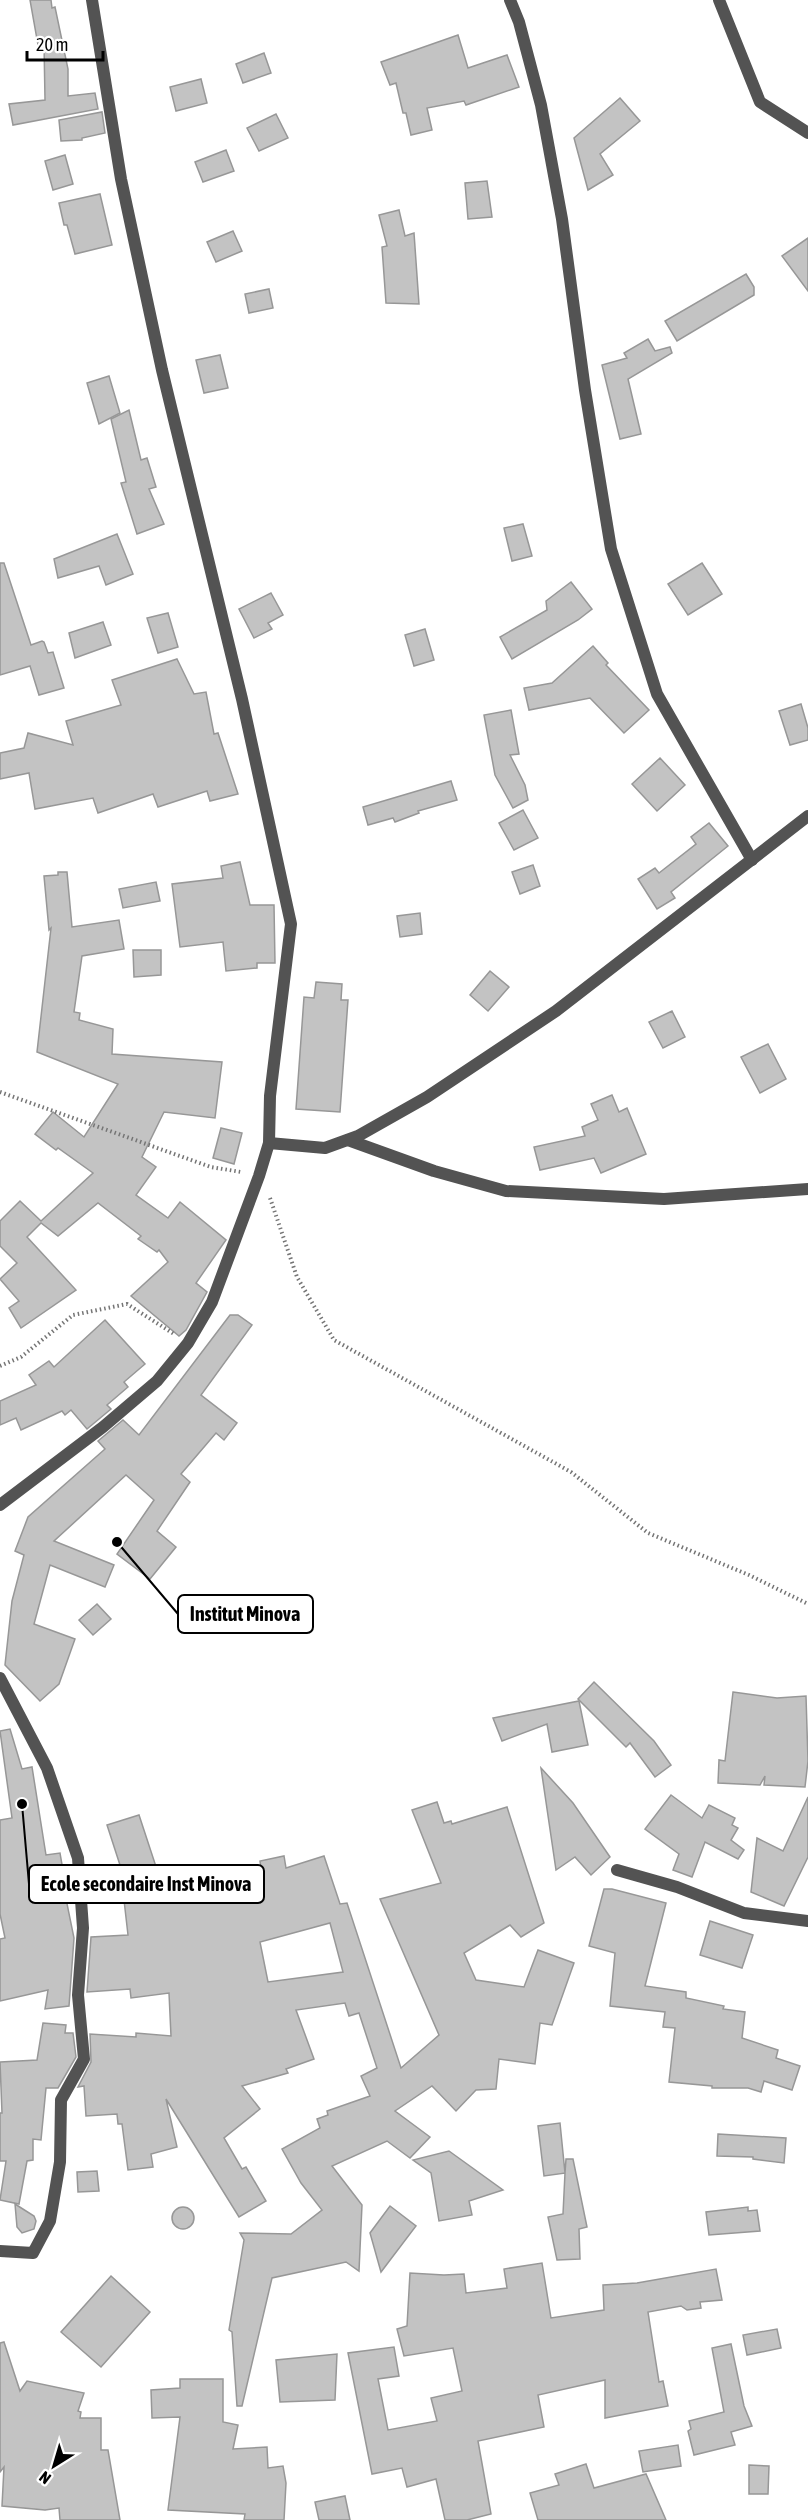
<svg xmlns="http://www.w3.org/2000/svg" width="808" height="2520" font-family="'Asap Condensed',sans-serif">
<rect width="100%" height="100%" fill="#fff"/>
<g fill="#c3c3c3" stroke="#979797" stroke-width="1.5" fill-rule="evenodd">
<path d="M30,0h21l1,8 3,-1 13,62v27l27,-3 3,16 -85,16 -4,-21 36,-4 -1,-56 -6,1z"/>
<path d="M458,35l10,33 39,-13 12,32 -53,18 -2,-4 -37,7 5,22 -21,5 -5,-22h-3l-7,-30 -6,2 -9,-23z"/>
<path d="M264,53l7,20 -28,10 -7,-19z"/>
<path d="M201,79l6,24 -31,8 -6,-24z"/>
<path d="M620,98l20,23 -40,33 13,21 -25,15 -14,-52z"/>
<path d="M102,112l3,21 -23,5v2l-21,1 -2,-21z"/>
<path d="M276,114l12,24 -29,13 -12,-23z"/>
<path d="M226,150l8,21 -31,11 -8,-20z"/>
<path d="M65,155l8,29 -20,6 -8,-29z"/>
<path d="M487,181l5,36 -24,2 -3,-36z"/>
<path d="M100,194l12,51 -37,9 -8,-29h-3l-5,-22z"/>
<path d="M399,210l6,26 9,-3 5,71 -33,-1 -4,-56 5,-1 -8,-31z"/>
<path d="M233,231l9,20 -26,11 -9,-20z"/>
<path d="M808,238v53l-26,-35z"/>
<path d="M746,274l8,13v8l-77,46 -12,-20z"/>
<path d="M269,289l4,19 -24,5 -4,-19z"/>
<path d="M648,339l7,12 15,-4 2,6 -44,26 13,55 -21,5 -18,-74 25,-7 -3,-5z"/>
<path d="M220,355l8,33 -24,5 -8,-33z"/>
<path d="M109,376l11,37 -21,11 -12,-41z"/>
<path d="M129,410l12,50 6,-2 9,29 -7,2 15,35 -27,10 -16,-51 5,-1 -15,-63z"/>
<path d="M523,524l9,32 -20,5 -8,-33z"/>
<path d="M117,534l16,40 -27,11 -7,-19 -41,12 -4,-19z"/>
<path d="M0,563h4l27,82 11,-4 2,1 4,11 5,-1 11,36 -25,7 -9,-29 -30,9z"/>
<path d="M702,563l20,31 -34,21 -20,-31z"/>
<path d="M571,582l21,27 -14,11 -66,39 -12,-22 47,-27 -1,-9z"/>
<path d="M271,593l12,22 -15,8 4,6 -18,9 -15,-29z"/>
<path d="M168,613l10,34 -20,6 -11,-35z"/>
<path d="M103,622l8,23 -36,13 -6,-25z"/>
<path d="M425,629l9,31 -20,6 -9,-31z"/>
<path d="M593,646l15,17 -2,2 43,45 -25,23 -34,-35 -61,12 -5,-22 28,-5z"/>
<path d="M177,659l17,35 12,-2 8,42 4,-1 20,61 -28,7 -3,-10 -49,16 -5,-13 -55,19 -5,-15 -58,11 -6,-36 -29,6v-26l24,-5 4,-15 45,12 -7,-24 55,-16 -9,-25z"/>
<path d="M801,704l7,24v12l-18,5 -11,-34z"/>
<path d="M511,710l8,44 -9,1 15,30 3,15 -15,8 -18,-33 -11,-60z"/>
<path d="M660,758l25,27 -28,26 -25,-27z"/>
<path d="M451,781l6,19 -39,11 1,2 -24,9 -2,-4 -25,7 -5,-18z"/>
<path d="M523,810l15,28 -24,12 -15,-27z"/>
<path d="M709,823l19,23 -57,46 4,6 -18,11 -19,-30 17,-11 4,5 37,-29 -5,-7z"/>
<path d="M240,862l10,43h24l1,58h-18v5l-31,3 -3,-29 -43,5 -8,-63 51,-6 -2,-12z"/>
<path d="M533,865l7,21 -20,8 -8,-22z"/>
<path d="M58,872h9l5,55 47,-7 5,29 -42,7 -8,56 6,1 -1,7 34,9 -1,25 110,8 -7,56 -51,-6 -22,45 14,10 -20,28 32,23 12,-16 46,38 -30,43 11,9 -21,38 -7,6 -48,-40 37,-34 -9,-12 -2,2 -19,-13 3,-3 -43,-33 -40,33 -17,-13 -14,14 49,53 -55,38 -12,-20 10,-7 -19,-22 17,-16 -17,-17v-25l20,-20 21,20 52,-48 -35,-25 -2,2 -21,-16 18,-22 31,25 34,-53 -81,-32 14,-124 -2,2 -5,-54 14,-1z"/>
<path d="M156,882l4,19 -37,7 -4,-19z"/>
<path d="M420,913l2,21 -22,3 -3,-21z"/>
<path d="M133,950h28v25l-27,2z"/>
<path d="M490,971l19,16 -21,24 -18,-16z"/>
<path d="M316,982l26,2 -1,16h7l-8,112 -44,-3 8,-112 10,1z"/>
<path d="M672,1011l13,26 -22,11 -14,-26z"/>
<path d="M768,1044l18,35 -26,14 -19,-36z"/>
<path d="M612,1095l7,17 8,-4 19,46 -45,19 -7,-15 -54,12 -6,-23 51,-11 -3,-9 16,-7 -7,-16z"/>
<path d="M221,1128l21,5 -8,31 -21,-6z"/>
<path d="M230,1315h8l14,10 -51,70 36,28 -13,17 -8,-7 -35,41 9,8 -33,49 19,16 -26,32 -33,-25 37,-54 -28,-25 -72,66 60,24 -9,22 -55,-22 -16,59 41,15 -16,45 -19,17 -35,-36 7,-64 12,-46 -9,-4 13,-34 77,-68 -7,-8 25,-21 16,15z"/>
<path d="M105,1320l40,44 -21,18 4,5 -21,18 4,4 -24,20 -16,-19 -6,5 -3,-4 -41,19 -5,-12 -16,7v-24l36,-16 -7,-10 20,-14 5,6z"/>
<path d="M97,1604l14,15 -18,16 -14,-15z"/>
<path d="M594,1682l60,59 17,24 -16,12 -25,-34 -4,4 -48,-48z"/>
<path d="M733,1692l44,6 29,-2 2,65 -3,26 -41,-2 1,-9 -5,9 -42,-2 1,-23 6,1z"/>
<path d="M579,1701l9,44 -36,7 -5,-28 -45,17 -9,-23z"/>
<path d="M10,1729l12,40 10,-2 14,88 14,-2 7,40 -2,1 9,44 -5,68 -24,3 3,-19 -48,11v-62l5,-1 -5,-24v-94l12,-2 -12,-87z"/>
<path d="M541,1768l32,35 37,54 -19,18 -16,-18 -19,13z"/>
<path d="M671,1795l31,23 7,-13 26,13 -3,7 6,3 -7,12 13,10 -6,9 -33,-17 -13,35 -19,-7 6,-16 -34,-25z"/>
<path d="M808,1797v60l-24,49 -33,-14 6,-54 26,13z"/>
<path d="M437,1802l7,21 7,-2 1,3 55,-17 37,116 -23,14 -11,-12 -46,28 12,27 48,7 14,-37 36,13 -22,62 -12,-2 -5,41 -36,-5 -3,30 -20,1 -20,21 -24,-25 -37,25 35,26 -20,21 -23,-17 -55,25 30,39 -3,66 -13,-9 -74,16 -30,128h-5l-5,-74 -3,-2 15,-90 -4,-7 51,1 31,-24 -21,-27 -19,-34 38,-21 -3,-9 11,-4 -1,-4 43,-15 -9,-20 16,-8 -18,-55 -10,3 -4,-13 -49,7 18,49 -28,10 2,4 -46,13 18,23 -36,29 18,31 4,-2 20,34 -27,16 -73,-118 11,48 -26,7 2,13 -25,3 -6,-46h-4l-1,-10 -31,2 -2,-30 -6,1 13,-25 -1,-28 46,3v-4l35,3 -2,-43 -38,5 -1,-9 -43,3 4,-55 37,-2 -4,-35 7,-1 -24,-74 32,-10 24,73 53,-6v-12l45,-2 -1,-7 24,-5 2,12 38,-12 16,48 7,-1 54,165 38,-33 -59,-136 61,-16 -29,-73zM330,1923l13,49 -75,10 -8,-40z"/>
<path d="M604,1889h8l54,14 -21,83 41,6v6l38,8 -1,3 22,3 -3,26 36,12 -2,8 24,8 -8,24 -28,-9 -3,11 -13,-4h-36v-2l-43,-4 6,-54 -12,-1 2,-15 -55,-6 5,-53 -26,-7z"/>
<path d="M710,1921l43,14 -11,33 -42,-13z"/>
<path d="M43,2023l23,2 -1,8h8l3,24 -18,31h-12l-5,52 -8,-1v21l-6,1 -8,43 -19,-4 6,-39h-6v-48h2l-2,-51 37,-2z"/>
<path d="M560,2123l5,50 1,-14h7l14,68 -8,2 1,30 -23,1 -9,-43 15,-3 2,-41 -21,3 -6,-50z"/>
<path d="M718,2134l68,4 -2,25 -31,-4v-2l-36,-1z"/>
<path d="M449,2151l54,39 -34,11 3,14 -33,6 -8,-48 -18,-13z"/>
<path d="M97,2171l2,20 -21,1 -1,-20z"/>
<path d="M15,2204l19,12 2,5 -2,8 -12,4 -5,-6z"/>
<path d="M390,2206l26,20 -35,46 -11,-39z"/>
<path d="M748,2207v4l9,-1 3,21 -51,4 -3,-23z"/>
<circle cx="183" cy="2218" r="11"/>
<path d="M542,2263l9,55 53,-8 -1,-25 34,-2 79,-14 6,31 -22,2 1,6 -14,2 -6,-4 -33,6 11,70 4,-1 5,25 -63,12v-38l-67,15 6,32 -66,14 13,73 -24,6h-22l-9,-41 -29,8 -5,-19 -30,6 -24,-121 46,-6 5,29 -21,3 10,51 49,-9 -6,-23 31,-7 -9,-43 -49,8 -7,-27 10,-3 3,-53 34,2 20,-1 2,19 41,-5 -3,-19z"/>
<path d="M111,2276l39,36 -49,55 -40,-35z"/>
<path d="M777,2329l4,19 -34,7 -4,-20z"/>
<path d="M4,2342l16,49 7,-10 57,12 -6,18 3,1 -1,6h21v32h7l12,70h-60l-1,-12 -14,2 -43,-4 2,-39 -4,5v-129z"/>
<path d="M731,2344l13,62 8,20 -21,6 4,13 -41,10 -6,-24 3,-2 -2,-8 35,-9 -12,-64z"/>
<path d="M337,2354l-2,46 -55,2 -4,-42z"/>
<path d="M180,2379h43v43l15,3 -5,24 34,-2 1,21 15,-2 3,17 -2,37h-40l1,-6 -77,-4 12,-93 -28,1 -1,-28 29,-2z"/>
<path d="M678,2445l3,21 -38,6 -4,-21z"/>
<path d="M586,2464l8,24 52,-14 20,46h-128l-8,-27 29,-8 -4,-11z"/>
<path d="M749,2465l20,1 -1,28h-19z"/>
<path d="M345,2496l5,24h-31l-4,-18z"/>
</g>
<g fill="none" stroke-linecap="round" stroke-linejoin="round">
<g stroke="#757575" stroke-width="4" stroke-dasharray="1.5 3" stroke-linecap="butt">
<path d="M0,1092l211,75 30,5"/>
<path d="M270,1198l27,79 37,63 237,132 77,61 101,42 59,29"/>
<path d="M0,1366l21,-9 52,-42 54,-11 47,30"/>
</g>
<g stroke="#535353" stroke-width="12">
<path d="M510,0l9,22 22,83 21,114 23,171 26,159 46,145 95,166"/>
<path d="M719,0l41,102 48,31"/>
<path d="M348,1140l86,31 72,20 158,8 144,-10"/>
<path d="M269,1143l56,5 33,-12 69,-39 129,-86 252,-195"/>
<path d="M0,1678l47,90 31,90 5,70 -5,67 6,64 -23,41 -1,62 -10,59 -17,32 -33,-2"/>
<path d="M617,1870l60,17 67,26 64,8"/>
</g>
<path stroke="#535353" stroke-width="12" d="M0,1505l103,-78 54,-46 31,-38 24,-41 47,-126 10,-33 1,-47 21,-172 -49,-225 -80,-329 -41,-191 -29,-179"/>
</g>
<path fill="none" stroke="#000" stroke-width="2" d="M117 1542L178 1614M22 1804L29 1884"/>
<g fill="#000" stroke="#fff" stroke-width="2">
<circle cx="117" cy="1542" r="6"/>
<circle cx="22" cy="1804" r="6"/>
</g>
<g fill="#fff" stroke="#000" stroke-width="2">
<rect x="178" y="1595" width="135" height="38" rx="6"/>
<rect x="29" y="1865" width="235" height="38" rx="6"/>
</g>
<g font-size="20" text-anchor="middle" font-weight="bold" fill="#000">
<text x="245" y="1621">Institut Minova</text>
<text x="146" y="1891">Ecole secondaire Inst Minova</text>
</g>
<g transform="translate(54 2466) rotate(217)" stroke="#ffffff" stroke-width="4.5" paint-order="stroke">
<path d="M0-4.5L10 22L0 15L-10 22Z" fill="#000000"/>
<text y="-9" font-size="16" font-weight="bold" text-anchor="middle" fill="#000000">N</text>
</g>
<path d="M27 51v9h76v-9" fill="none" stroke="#000000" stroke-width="3"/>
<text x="36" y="51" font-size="18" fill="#000000" stroke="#ffffff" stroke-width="4.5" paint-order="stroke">20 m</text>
</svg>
